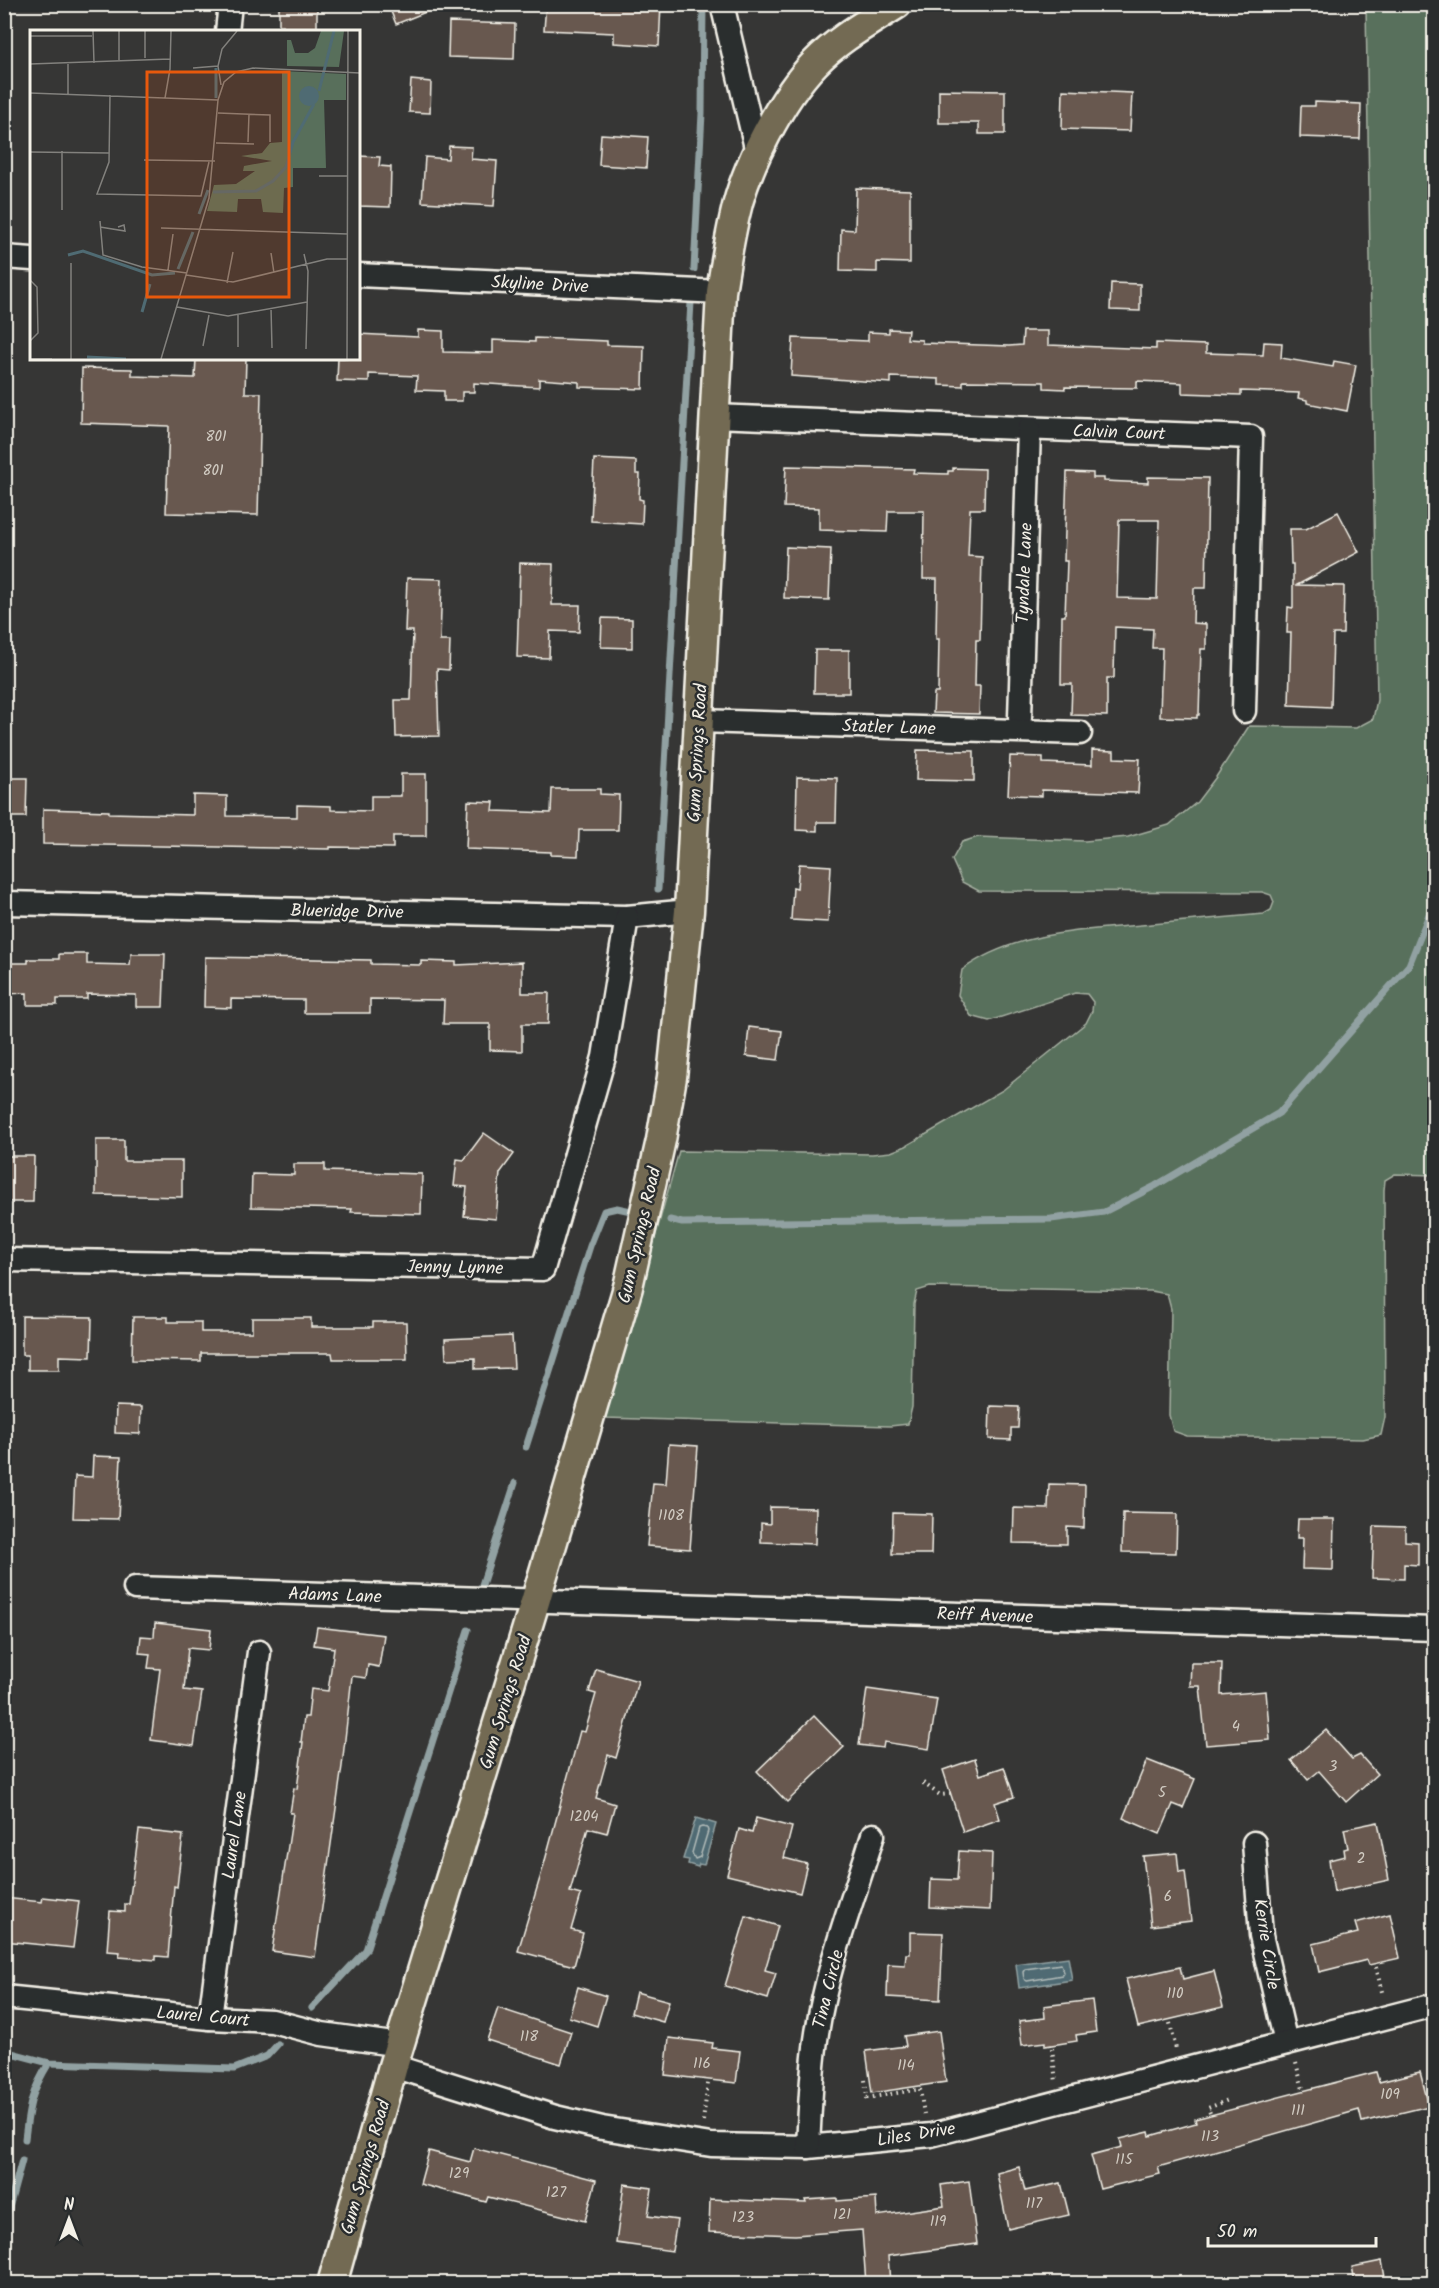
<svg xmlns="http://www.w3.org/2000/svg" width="1439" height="2288" font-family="Kalam,sans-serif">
<rect width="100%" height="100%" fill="#363635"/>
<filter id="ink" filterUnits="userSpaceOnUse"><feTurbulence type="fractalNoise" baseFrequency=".0167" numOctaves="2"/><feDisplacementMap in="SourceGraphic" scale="12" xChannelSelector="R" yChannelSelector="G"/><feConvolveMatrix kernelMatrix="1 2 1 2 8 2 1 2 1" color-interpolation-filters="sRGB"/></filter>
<g filter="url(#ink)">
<path fill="#586f5b" stroke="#a6b0a2" stroke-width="1.5" d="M1366,5h68v1170l-39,-1 -10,6 -1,10 1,227 -4,18 -18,4 -176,-3 -14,-5 -4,-16 2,-106 -4,-15 -16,-3 -221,-4 -13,4 -3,13 -2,103 -4,17 -18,2 -285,-8 74,-267 193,3 19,-2 15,-6 97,-56 83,-67 6,-12 1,-9 -6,-8 -12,-1 -86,28 -18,-5 -13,-21 4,-25c50,-37 118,-40 179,-45 41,-4 82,-7 123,-11l7,-4 3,-8 -3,-7 -9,-3 -283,-1 -17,-9 -10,-22 10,-18 16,-5 107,4 43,-4 41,-12 28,-23 19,-25 33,-51 107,2 17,-9 4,-19z"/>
<g fill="#4f6b73" stroke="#91a1a2" stroke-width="1.5">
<path d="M696,1818l20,6 -12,41 -5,-1 -1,3 -10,-3 1,-4 -6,-1z"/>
<path d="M1068,1957l4,23 -53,8 -3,-24z"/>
</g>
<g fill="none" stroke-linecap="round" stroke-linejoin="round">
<g stroke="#b2bbb9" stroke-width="1.5">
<path d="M702,1827l5,1 1,3 -8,26 -5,2 -3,-6 7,-25z"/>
<path d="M1061,1964l3,8 -2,3 -35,6 -3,-2 -1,-7 2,-3z"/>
</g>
<g stroke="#91a1a2" stroke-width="7">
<path d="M694,269l8,-156 1,-109"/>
<path d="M658,889l33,-587"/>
<path d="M670,1220l12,3 369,-4 53,-7 51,-26 124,-73 130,-148 25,-63"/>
<path d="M526,1447l64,-201 14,-35 13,-3 14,3"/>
<path d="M479,1594l36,-111"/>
<path d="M312,2008l54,-58 102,-320"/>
<path d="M4,2051l45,12 185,6 33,-13 11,-12"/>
<path d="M25,2139c4,-34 6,-47 24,-76"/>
<path d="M4,2226l18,-66"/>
</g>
</g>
<g fill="#67584f" stroke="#f4f1e8" stroke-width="1.5" fill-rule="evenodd">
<path d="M279,4h38v28h-34v-7h-4z"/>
<path d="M388,4h55v1l-47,19z"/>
<path d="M546,4h115l-2,42 -45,-3v-10l-70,-3z"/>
<path d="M449,22l66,2 -1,35 -66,-2z"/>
<path d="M411,80l20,2 -1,31 -21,-1z"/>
<path d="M939,90l66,1v43h-26v-11h-40z"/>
<path d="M1063,90l69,3 -2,38 -68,-2z"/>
<path d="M1315,102l46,2 -1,35 -60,-2 1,-31h14z"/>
<path d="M601,134l47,3 -2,31 -47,-3z"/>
<path d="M449,146l23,1 -1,12 26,2 -3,45 -72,-4 3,-45 23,2z"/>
<path d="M358,156l22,1 -1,9 12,1 -1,40 -32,-1z"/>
<path d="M856,188l54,2v73l-33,-1v10l-37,-1 1,-42 14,1z"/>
<path d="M1111,283l29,1v27l-30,-1z"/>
<path d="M889,329l19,1 -1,9 15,1v3l87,3 13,-1 1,-14h25v14l108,4v-6l50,2v8l57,2 1,-13 18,1 -1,15 52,9 1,-6 22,4 -9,46 -40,-8v-3l-9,-2 1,-5 -58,-2v4l-59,-2v-10l-45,-2v7l-72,-1v2l-21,-1v-6l-81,-1v5l-24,-1v-6l-48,-2v6l-100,-7 2,-38 75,3v-9l21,1z"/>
<path d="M418,330l25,1v21l50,1v-13l42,2v-4l72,3v4l37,1 -1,43 -64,-2v-5l-40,-3v8l-65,-4v9h-12v9h-18v-10l-28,-1 1,-14 -48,-2v8l-32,-1 1,-23h20v-24l60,3z"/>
<path d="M196,358h50l-1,35h16l-3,122 -92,-2 3,-87 -88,-3 1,-55 50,1v7l63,2z"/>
<path d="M594,459l42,2v13h4l-1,25 4,1 -1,24 -51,-3z"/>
<path d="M786,466l128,3 -1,4 35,1v-3h5v-3l32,1 -1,40h-14l-2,47 14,1 -2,83h-4l-1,46h5l-1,28 -46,-1 1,-20h4l1,-54h-3l1,-60h-14l1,-68h-36l-1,21 -68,-2v-22l-35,-1z"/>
<path d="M1067,472l26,1v5h11v3l44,2v-6l60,1 -2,110h-12l-1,35 13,1v25h-5l-2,66h-2v3l-37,-1 2,-69h-10l1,-19 -38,-2 -1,51h-7v38l-36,-1 1,-31h-11l1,-68h3l2,-55h-3zM1119,520h40l-2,79 -40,-1z"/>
<path d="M1338,512l21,40 -62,33 47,1 -1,48h-10l-2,73 -42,-2 2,-72h-4l1,-26 5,1v-44h-2l-1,-35h16z"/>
<path d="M786,547l45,2 -2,51 -45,-2z"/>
<path d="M520,563l33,1 -1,41h28l-1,27 -29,-1 -1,27 -32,-1z"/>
<path d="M407,578l35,1 -2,62h10l-1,29 -12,-1 2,67 -43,1 -1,-37h16l2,-69h-8z"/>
<path d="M602,618l30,1v29l-31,-1z"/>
<path d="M815,650h34v43h-35z"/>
<path d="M917,750l57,1v30l-58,-1z"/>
<path d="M1092,750l22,1v7l26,1 -2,34 -96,-3v6l-34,-1 2,-39 33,1v6l49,2z"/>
<path d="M401,774h25v62h-33v12l-63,-1v2l-287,-5v-35l66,2v2l84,2v-20l34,1v20l70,1v-12l34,1v4l40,1v-15h30z"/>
<path d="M797,777l40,1 -1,44h-19v9l-21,-1z"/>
<path d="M4,778h23l-1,39h-22z"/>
<path d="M552,789h48v5l19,1 -1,35h-39l-1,26 -27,-1v-3l-85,-3 2,-48 26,1 -1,9 58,2z"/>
<path d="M799,864l32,2 -3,56 -37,-2 2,-33 4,1z"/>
<path d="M59,954h28v10l43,1 1,-11h34l-2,53h-27v-12l-49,-1v5h-30v6h-30v-12l-23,1v-31h24v-4h31z"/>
<path d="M205,957l166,3v4l50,1v-4l35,1v3l66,-3v31h27l-1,31h-26v27l-32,-1v-26h-47l1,-24 -74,-1v14h-66v-13l-73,-1v9l-27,-1z"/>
<path d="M749,1027l33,4 -4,29 -32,-4z"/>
<path d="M484,1133l30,21 -14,19 -4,46 -32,-3 3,-29 -13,-1 3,-27 7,1z"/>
<path d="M96,1140h28v21h58v36l-86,-2z"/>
<path d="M4,1156h30l-1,46h-29z"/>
<path d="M294,1164h31v7l97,3 -1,40 -70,-2 1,-3 -101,-2 1,-33 42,1z"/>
<path d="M22,1316l70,1 -1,40 -32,-1v14h-31v-15h-6z"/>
<path d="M133,1317h35v5h33v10h51v-14h59v9h62v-5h33l1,37h-74l-1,-6h-131v8l-69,-1z"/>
<path d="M512,1336l2,32 -39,1v-11l-29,1 -1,-20z"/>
<path d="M116,1406l25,1 -1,27 -25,-1z"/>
<path d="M990,1406l29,1 -1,21h-7v12l-22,-1z"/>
<path d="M669,1444l29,2 -8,103 -43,-3 6,-63 13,1z"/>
<path d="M93,1456l28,1 -3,62 -45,-1 2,-42 17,1z"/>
<path d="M1049,1484l36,1 -1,43 -17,-1v17l-54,-1 1,-35 34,1z"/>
<path d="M770,1507l46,1 -1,36 -54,-2v-19l9,1z"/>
<path d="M893,1513l39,1 -1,40h-39z"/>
<path d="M1123,1513l54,1 -1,39 -54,-1z"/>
<path d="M1298,1519h36l-1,51 -31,-1 1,-31h-6z"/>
<path d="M1374,1526l31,1v14l13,1v23l-14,-1v15l-32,-1z"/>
<path d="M155,1623l56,6 -2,21 -21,-2 -4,42 18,2 -8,54 -43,-6 9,-71 -12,-1 2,-14 -11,-1 2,-17 13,1z"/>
<path d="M317,1627l67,8 -5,32 -11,-2 -2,13 -14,-2 -10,90 -27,191 -43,-6 21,-138h-3l4,-25 3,1 6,-47h-2l3,-25h4l3,-28 17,2 6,-43 -20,-3z"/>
<path d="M1191,1663h31l-1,32 45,-4 4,49 -64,5 -6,-59h-10z"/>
<path d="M596,1669l42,12 -22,77 -8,-3 -12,43 19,6 -8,29 -19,-5 -18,64 11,3 -10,35 12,3 -9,33 -56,-15 25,-83 37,-137 5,1 11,-38 -7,-2z"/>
<path d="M867,1689l70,10 -8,50 -45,-7 -1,6 -24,-3z"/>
<path d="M814,1716l30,31 -57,55 -30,-31z"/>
<path d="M1326,1730l26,29 8,-4 17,19 -31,28 -27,-31 -11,9 -17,-20z"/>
<path d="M975,1759l5,16 24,-8 10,30 -19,6 5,16 -37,13 -20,-62z"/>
<path d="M1147,1760l48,19 -12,29 -10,-4 -13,30 -37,-16z"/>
<path d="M756,1818l36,9 -8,31 23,6 -7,29 -73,-18 12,-46 13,4z"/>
<path d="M1378,1822l11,58 -55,12 -5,-32 16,-4 -1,-7 4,-1 -4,-19z"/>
<path d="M139,1830l44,5 -6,52 -3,-1 -6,71 -12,-1v4l-37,-3 1,-5 -13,-1 3,-40 15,1v-8h4z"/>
<path d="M959,1851l33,2 -2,57 -60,-3 1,-28 26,1z"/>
<path d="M1177,1853l2,19 6,-1 6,50 -40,5 -8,-70z"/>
<path d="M43,1897l36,4 -6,47 -69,-7v-43l38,4z"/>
<path d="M1390,1914l10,44 -31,7 -2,-5 -48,12 -6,-28 45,-11 -3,-10z"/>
<path d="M746,1916l32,10 -13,44 11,3 -8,26 -43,-13z"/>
<path d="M910,1932l33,1 -3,67 -53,-3 1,-33 17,1 1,-11h4z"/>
<path d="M1180,1967l3,12 31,-8 9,36 -85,20 -12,-48z"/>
<path d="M578,1987l28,9 -9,30 -28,-9z"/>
<path d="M636,1992l33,9 -6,21 -32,-9z"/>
<path d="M1092,2000l4,32 -20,3 1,6 -32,5v-4l-23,3 -3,-24 26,-3 -1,-12z"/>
<path d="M498,2008l73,24 -10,32 -74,-24z"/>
<path d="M939,2031l7,51 -74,11 -6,-42 40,-5 -2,-10z"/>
<path d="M669,2038l44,5 -1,5 28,3 -4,32 -71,-8z"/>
<path d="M1376,2072l3,10 41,-10 9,34 -67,16 -3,-12 -201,57 2,7 -60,15 -9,-34 31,-8 -2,-8 29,-7 1,4 46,-13 -1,-4z"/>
<path d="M474,2148l122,32 -11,41 -97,-24 -2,5 -66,-18 9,-33 41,11z"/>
<path d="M1019,2167l6,24 36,-8 8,32 -61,14 -11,-56z"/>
<path d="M969,2181l8,63 -89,12 2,27h-24l-4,-53 -67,5 -86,-3 1,-33 96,4 -1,-3 32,-2v3l39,-3 1,18 67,-10 -3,-21z"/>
<path d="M624,2184l28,4 -4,28 29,4 -5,31 -56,-8z"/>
<path d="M1382,2261l4,22h-31l-3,-16z"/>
</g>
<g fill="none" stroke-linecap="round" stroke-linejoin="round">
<defs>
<g id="minor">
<path d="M722,4l35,148"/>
<path d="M227,32l3,-28"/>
<path d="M4,257l28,2"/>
<path d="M358,275l363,17"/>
<path d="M714,416l537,21 -7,274"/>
<path d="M1020,718l9,-289"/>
<path d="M699,721l381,12"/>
<path d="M4,903l623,14 62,-6"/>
<path d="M4,1260l539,9 61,-212 23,-140"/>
<path d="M135,1588l1299,41"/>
<path d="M1254,1843l7,92 25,108"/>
<path d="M4,1997l206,21 62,3 50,13 78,11"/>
<path d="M210,2018l49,-366"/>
<path d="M393,2066l162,51 47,11 109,17 97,2 123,-12 503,-130"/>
<path d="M808,2147c2,-38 3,-76 9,-114 10,-67 36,-133 56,-198"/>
</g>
<path id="major" d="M332,2284l61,-218 142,-464 93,-315 33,-147 11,-63 17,-166 32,-619c4,-26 8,-51 14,-77 10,-47 46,-117 80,-152 23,-24 54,-41 82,-59"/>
</defs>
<use href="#minor" stroke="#f4f1e8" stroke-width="27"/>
<use href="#major" stroke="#f4f1e8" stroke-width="33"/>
<g stroke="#f4f1e8" stroke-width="4" stroke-dasharray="1.5 4.5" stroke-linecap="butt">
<path d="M923,1783l17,12 10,-1"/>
<path d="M1376,1967l7,29"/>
<path d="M1170,2023l6,26"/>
<path d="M1052,2048l4,34"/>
<path d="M1296,2063l7,26"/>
<path d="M865,2080l2,18 53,-9 4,25"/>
<path d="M1210,2113l-2,-5 20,-8"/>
<path d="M703,2121l5,-38"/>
</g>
<use href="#minor" stroke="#2a2d2e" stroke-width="22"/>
<use href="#major" stroke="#736b52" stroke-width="28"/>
</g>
</g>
<g text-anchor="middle" stroke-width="5" stroke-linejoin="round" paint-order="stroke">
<g font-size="15" fill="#d1cbc2">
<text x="216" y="441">801</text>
<text x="213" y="475">801</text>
<text x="671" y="1520">1108</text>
<text x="1236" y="1731">4</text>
<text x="1333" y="1771">3</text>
<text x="1162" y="1797">5</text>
<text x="584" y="1821">1204</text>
<text x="1361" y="1863">2</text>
<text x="1168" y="1901">6</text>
<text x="1175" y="1998">110</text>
<text x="529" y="2041">118</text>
<text x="702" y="2068">116</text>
<text x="906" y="2070">114</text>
<text x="1390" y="2099">109</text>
<text x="1298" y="2115">111</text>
<text x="1210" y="2141">113</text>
<text x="1124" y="2164">115</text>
<text x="459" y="2178">129</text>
<text x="556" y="2197">127</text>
<text x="1034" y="2208">117</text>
<text x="842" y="2219">121</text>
<text x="743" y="2222">123</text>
<text x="938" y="2226">119</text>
</g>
<g font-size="18" fill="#f4f1e8" stroke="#2a2d2e">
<text transform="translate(540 284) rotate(3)" y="6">Skyline Drive</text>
<text transform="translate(1119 432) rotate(2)" y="6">Calvin Court</text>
<text transform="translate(1024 573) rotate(-88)" y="6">Tyndale Lane</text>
<text transform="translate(889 727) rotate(2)" y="6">Statler Lane</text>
<text transform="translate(697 753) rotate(-87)" y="6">Gum Springs Road</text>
<text transform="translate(347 911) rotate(1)" y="6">Blueridge Drive</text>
<text transform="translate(639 1235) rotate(-77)" y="6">Gum Springs Road</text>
<text transform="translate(455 1267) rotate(1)" y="6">Jenny Lynne</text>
<text transform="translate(335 1595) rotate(2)" y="6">Adams Lane</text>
<text transform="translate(985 1615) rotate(2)" y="6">Reiff Avenue</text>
<text transform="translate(505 1702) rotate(-73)" y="6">Gum Springs Road</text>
<text transform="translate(234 1835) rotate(-82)" y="6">Laurel Lane</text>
<text transform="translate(1267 1944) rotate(81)" y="6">Kerrie Circle</text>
<text transform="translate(828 1989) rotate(-76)" y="6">Tina Circle</text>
<text transform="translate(203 2016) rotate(5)" y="6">Laurel Court</text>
<text transform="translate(916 2134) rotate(-9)" y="6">Liles Drive</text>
<text transform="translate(365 2167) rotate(-74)" y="6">Gum Springs Road</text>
</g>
</g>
<g transform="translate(30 30)">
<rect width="330" height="330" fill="#363635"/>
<path d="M291,1h23l-5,36 -52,-1v-26h4l4,13h13l7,-5zM252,41l64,3v26h-22l2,68h-33v19l-9,1 -1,25 -20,-1 -2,-13h-23l-1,13 -30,-1 7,-26 22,-1 19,-13h-12l1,-5 28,-5 -31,-5 21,-3 8,-10 12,-1z" fill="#586f5b"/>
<path d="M269 66a10 10 0 1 1 20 0a10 10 0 1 1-20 0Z" fill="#4f6b73"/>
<path fill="none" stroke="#4f6b73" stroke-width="3" d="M289,61l15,-60M186,68v-30M183,162l43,-1 17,-10 13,-14 7,-25 21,-38M169,184l9,-24M38,225l15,-4 69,24 23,-2M148,239l15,-37M112,282l8,-28M57,327l39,2"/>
<path fill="none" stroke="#82817d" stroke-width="1.5" d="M63,1l1,32M115,1v27M0,6h62M89,30v-29M0,34l140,-5M163,38l25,-2M191,55l-3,-19 4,-17 15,-18M0,63l188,7M38,64v-30M80,65l-1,67 -12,32 104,2 8,-34M135,68l5,-29 1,-38M188,83l52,2v27M218,112l1,-28M186,113l38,1M0,122l79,1M114,130l71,1M289,146h29M32,180v-59M70,191l3,34 39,12 45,6M70,197l25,4 -1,-6 -6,2M131,198l187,6M241,223l3,20M274,224l4,17 -2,78M138,240l5,-36M156,245l47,7 94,-23h21M0,250l7,7 1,46 -8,8M197,253l6,-31M147,277l51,9 79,-14M241,278l1,40M173,316l6,-31M208,317v-32M0,329h22M41,329v-96M131,329l48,-161 9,-98 6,-18 12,-10 17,-4 107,5M317,329l1,-328"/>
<path fill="#e8590c" fill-opacity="0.15" stroke="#e8590c" stroke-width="3" d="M117,42h142v225h-142z"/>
<rect width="330" height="330" fill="none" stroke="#f4f1e8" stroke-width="3"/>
</g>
<rect width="1439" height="2288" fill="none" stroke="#2a2d2e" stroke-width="24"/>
<rect x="12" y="12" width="1415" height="2264" fill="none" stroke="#f4f1e8" stroke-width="2" filter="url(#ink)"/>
<g transform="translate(69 2219)" stroke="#2a2d2e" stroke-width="4.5" paint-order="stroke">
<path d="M0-4.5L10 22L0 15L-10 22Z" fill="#f4f1e8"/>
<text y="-9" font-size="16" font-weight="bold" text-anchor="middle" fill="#f4f1e8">N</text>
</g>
<path d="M1208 2237v9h168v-9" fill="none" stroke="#f4f1e8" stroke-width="3"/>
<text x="1217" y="2237" font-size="18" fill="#f4f1e8" stroke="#2a2d2e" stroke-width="4.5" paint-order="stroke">50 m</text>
</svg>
